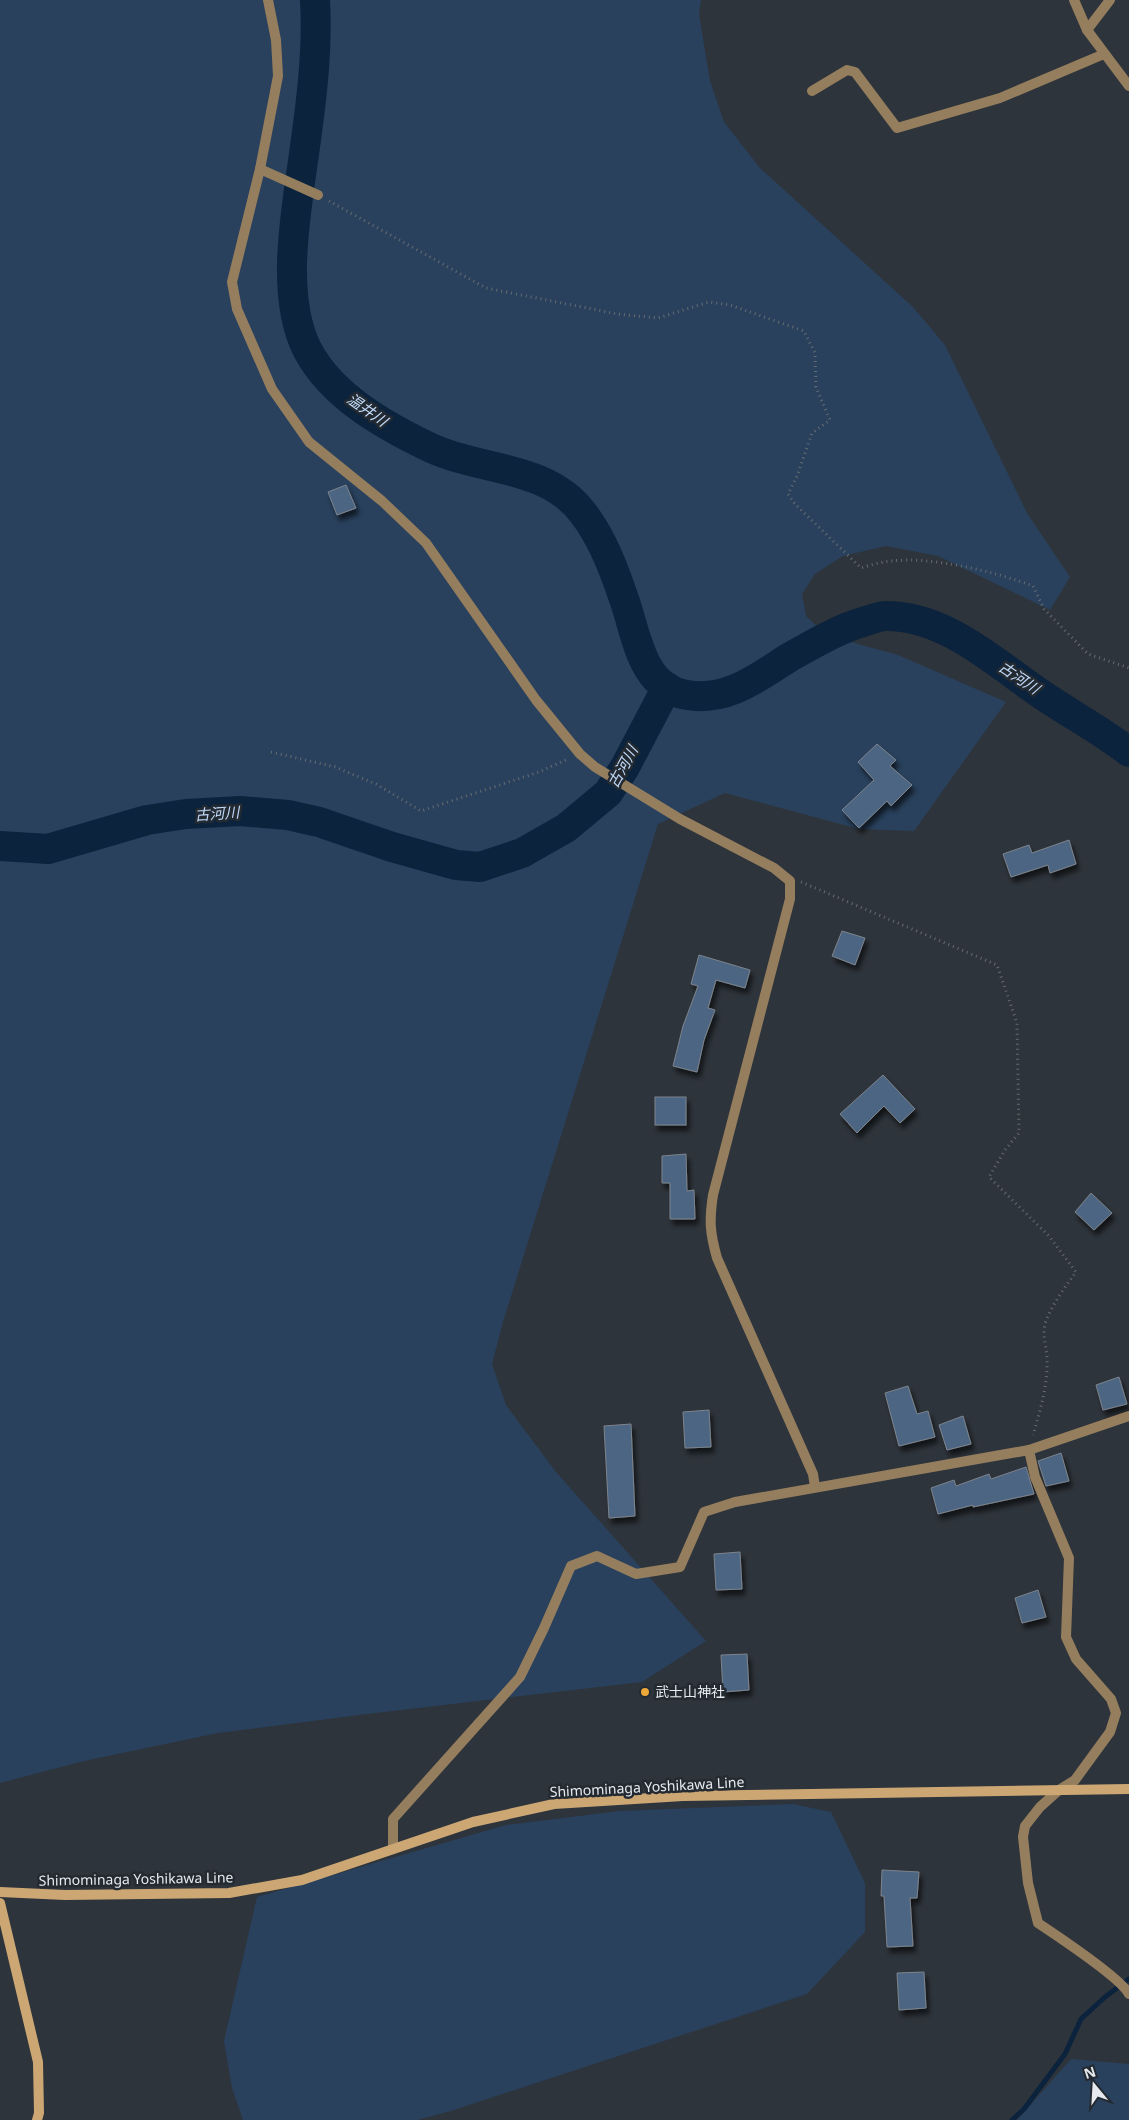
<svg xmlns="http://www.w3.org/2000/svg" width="1129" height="2120" font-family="'Noto Sans','Noto Sans JP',sans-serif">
<defs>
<filter id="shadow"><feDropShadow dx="3" dy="5.5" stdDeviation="2.5" flood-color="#0009"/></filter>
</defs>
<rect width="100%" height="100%" fill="#2e343b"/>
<g fill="#29415d">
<path d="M0,0h701l-2,14 11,67 14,41 36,46 153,139 32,38 82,168 43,64 -20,33 -112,-54 -52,-10 -43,10 -28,18 -13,20 4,22 20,19 72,20 108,47 -92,129 -55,-2 -134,-36 -67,31 -155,498 -11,42 14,41 50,67 150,169 -64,41 -275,32 -149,19 -134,28 -84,22z"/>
<path d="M793,1804l38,8 34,71v49l-58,62 -356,117 -34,9h-174l-11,-32 -8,-47 33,-144 249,-72 114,-14z"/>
<path d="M1071,2059l58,5v56h-112z"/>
</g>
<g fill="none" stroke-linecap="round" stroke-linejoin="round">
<path stroke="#0c233d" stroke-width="5" d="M1012,2120l12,-11 41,-55 16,-35 24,-22 24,-18"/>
<g stroke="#0c233d" stroke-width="30">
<path d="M315,0c3,51 -4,104 -11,154 -8,58 -24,141 3,195 24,47 78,77 124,99 50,23 116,17 152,65 20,26 32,59 42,89 12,35 17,86 62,93 41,7 71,-18 103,-38 25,-14 48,-28 76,-36 7,-2 13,-5 20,-5 60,0 108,46 155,78 29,20 60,36 88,58"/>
<path d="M0,846l48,3 99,-29 39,-6 54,-3 48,4 31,7 73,25 64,18 24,2 42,-14 44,-25 42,-35 17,-26 42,-80"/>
</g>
</g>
<g fill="#4c6583" stroke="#7d848c" filter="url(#shadow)">
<path d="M346,485l10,23 -19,7 -9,-23z"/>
<path d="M877,744l19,16 -6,6 22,19 -21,21 -4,-5 -28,27 -17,-18 32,-30 -16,-18z"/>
<path d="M1069,840l7,24 -26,9 -2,-8 -37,12 -8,-23 26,-9 3,8z"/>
<path d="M842,931l23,7 -10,27 -23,-9z"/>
<path d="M699,955l51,15 -5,18 -29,-8 -8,28 7,2 -11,30 -7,32 -24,-6 10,-40 15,-40 -7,-2z"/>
<path d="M883,1075l32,34 -15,14 -16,-17 -27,27 -17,-19z"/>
<rect x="655" y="1097" width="31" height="28"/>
<path d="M686,1154l1,37 7,-1 1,29h-25v-36h-8v-27z"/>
<path d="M1091,1193l21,20 -18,17 -19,-18z"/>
<path d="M1119,1377l8,27 -24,6 -7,-25z"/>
<path d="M908,1386l9,28 11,-3 7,26 -36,9 -14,-53z"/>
<path d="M709,1410l2,37 -26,1 -2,-36z"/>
<path d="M963,1416l8,28 -24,6 -8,-25z"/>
<path d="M631,1424l4,92 -26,2 -5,-92z"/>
<path d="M1061,1453l8,28 -23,5 -8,-25z"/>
<path d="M1026,1467l8,27 -61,13v-2l-35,9 -7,-26 23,-8 2,6 33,-12 2,5z"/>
<path d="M740,1552l2,37 -26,1 -2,-36z"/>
<path d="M1038,1590l8,27 -24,6 -7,-25z"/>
<path d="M747,1654l2,36 -26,2 -2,-37z"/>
<path d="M882,1870l37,2 -2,26h-7l3,48 -26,1 -3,-51h-3z"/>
<path d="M924,1972l2,36 -27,2 -2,-37z"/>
</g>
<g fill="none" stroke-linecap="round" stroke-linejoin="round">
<g stroke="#666c72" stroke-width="3" stroke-dasharray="1 4" stroke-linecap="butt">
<path d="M329,201l157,87 131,26 41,4 51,-16 21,3 74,26 11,22 1,34 14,33 -18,13 -15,43 -9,18 7,10 66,64c10,-3 20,-6 30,-7 40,-5 105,11 142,25l11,23 44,45 41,14"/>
<path d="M271,752l64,15 41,17 45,27 118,-39 29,-13"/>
<path d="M801,882l196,83 20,58 2,110 -14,17 -16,27 60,59 27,36c-11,15 -23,31 -30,49 -5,14 1,25 1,38 1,26 -7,52 -14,76"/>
</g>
<g stroke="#957e5e" stroke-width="10">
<path d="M268,0l8,40 2,36 -18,93 -28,113 5,27 35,80 37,53 73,59 44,42 110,157 44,54 15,13 85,52 94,49 16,13v18l-77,296c-4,26 -3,38 4,63l96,216 2,13"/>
<path d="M1074,0l13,30 42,56"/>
<path d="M1087,30l23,-30"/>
<path d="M812,91l35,-21 8,2 42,56 103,-30 104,-44"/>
<path d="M260,169l58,26"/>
<path d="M1029,1450l6,27 34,81 -3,79 10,22 35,40 5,14 -6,19 -35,48 -16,10 -19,17 -15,19 -2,11 5,46 10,40c18,12 83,55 91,71"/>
<path d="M393,1849v-30l127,-142 24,-49 27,-62 26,-10 39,18 44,-7 24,-55 31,-10 294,-52 100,-34"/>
</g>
<g stroke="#cca774" stroke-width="10">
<path d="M0,1892l65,3 164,-2 73,-13 171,-58 81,-18 129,-8 446,-7"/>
<path d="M0,1903l38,159 1,51 -2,7"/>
</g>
</g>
<circle fill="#eca93a" stroke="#242a31" stroke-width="2" cx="645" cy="1692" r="5"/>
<g text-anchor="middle" stroke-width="5" stroke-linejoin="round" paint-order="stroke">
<g font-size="14" fill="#e6eaef" stroke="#242a31" text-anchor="start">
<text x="655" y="1697">武士山神社</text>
</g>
<g font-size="14" fill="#e6eaef" stroke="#242a31">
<text transform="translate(647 1787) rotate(-3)" y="5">Shimominaga Yoshikawa Line</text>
<text transform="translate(136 1879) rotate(-1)" y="5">Shimominaga Yoshikawa Line</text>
</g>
<g font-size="15" font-style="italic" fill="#c1dbfb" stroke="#242a31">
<text transform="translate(367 410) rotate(35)" y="5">温井川</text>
<text transform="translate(1019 678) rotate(34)" y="5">古河川</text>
<text transform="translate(623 767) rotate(-61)" y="5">古河川</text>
<text transform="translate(217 814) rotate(-4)" y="5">古河川</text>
</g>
</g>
<g transform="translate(1094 2085) rotate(342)" stroke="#242a31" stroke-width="4" paint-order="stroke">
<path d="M0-4L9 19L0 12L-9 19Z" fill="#e6eaef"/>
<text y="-8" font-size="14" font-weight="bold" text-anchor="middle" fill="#e6eaef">N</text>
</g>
</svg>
